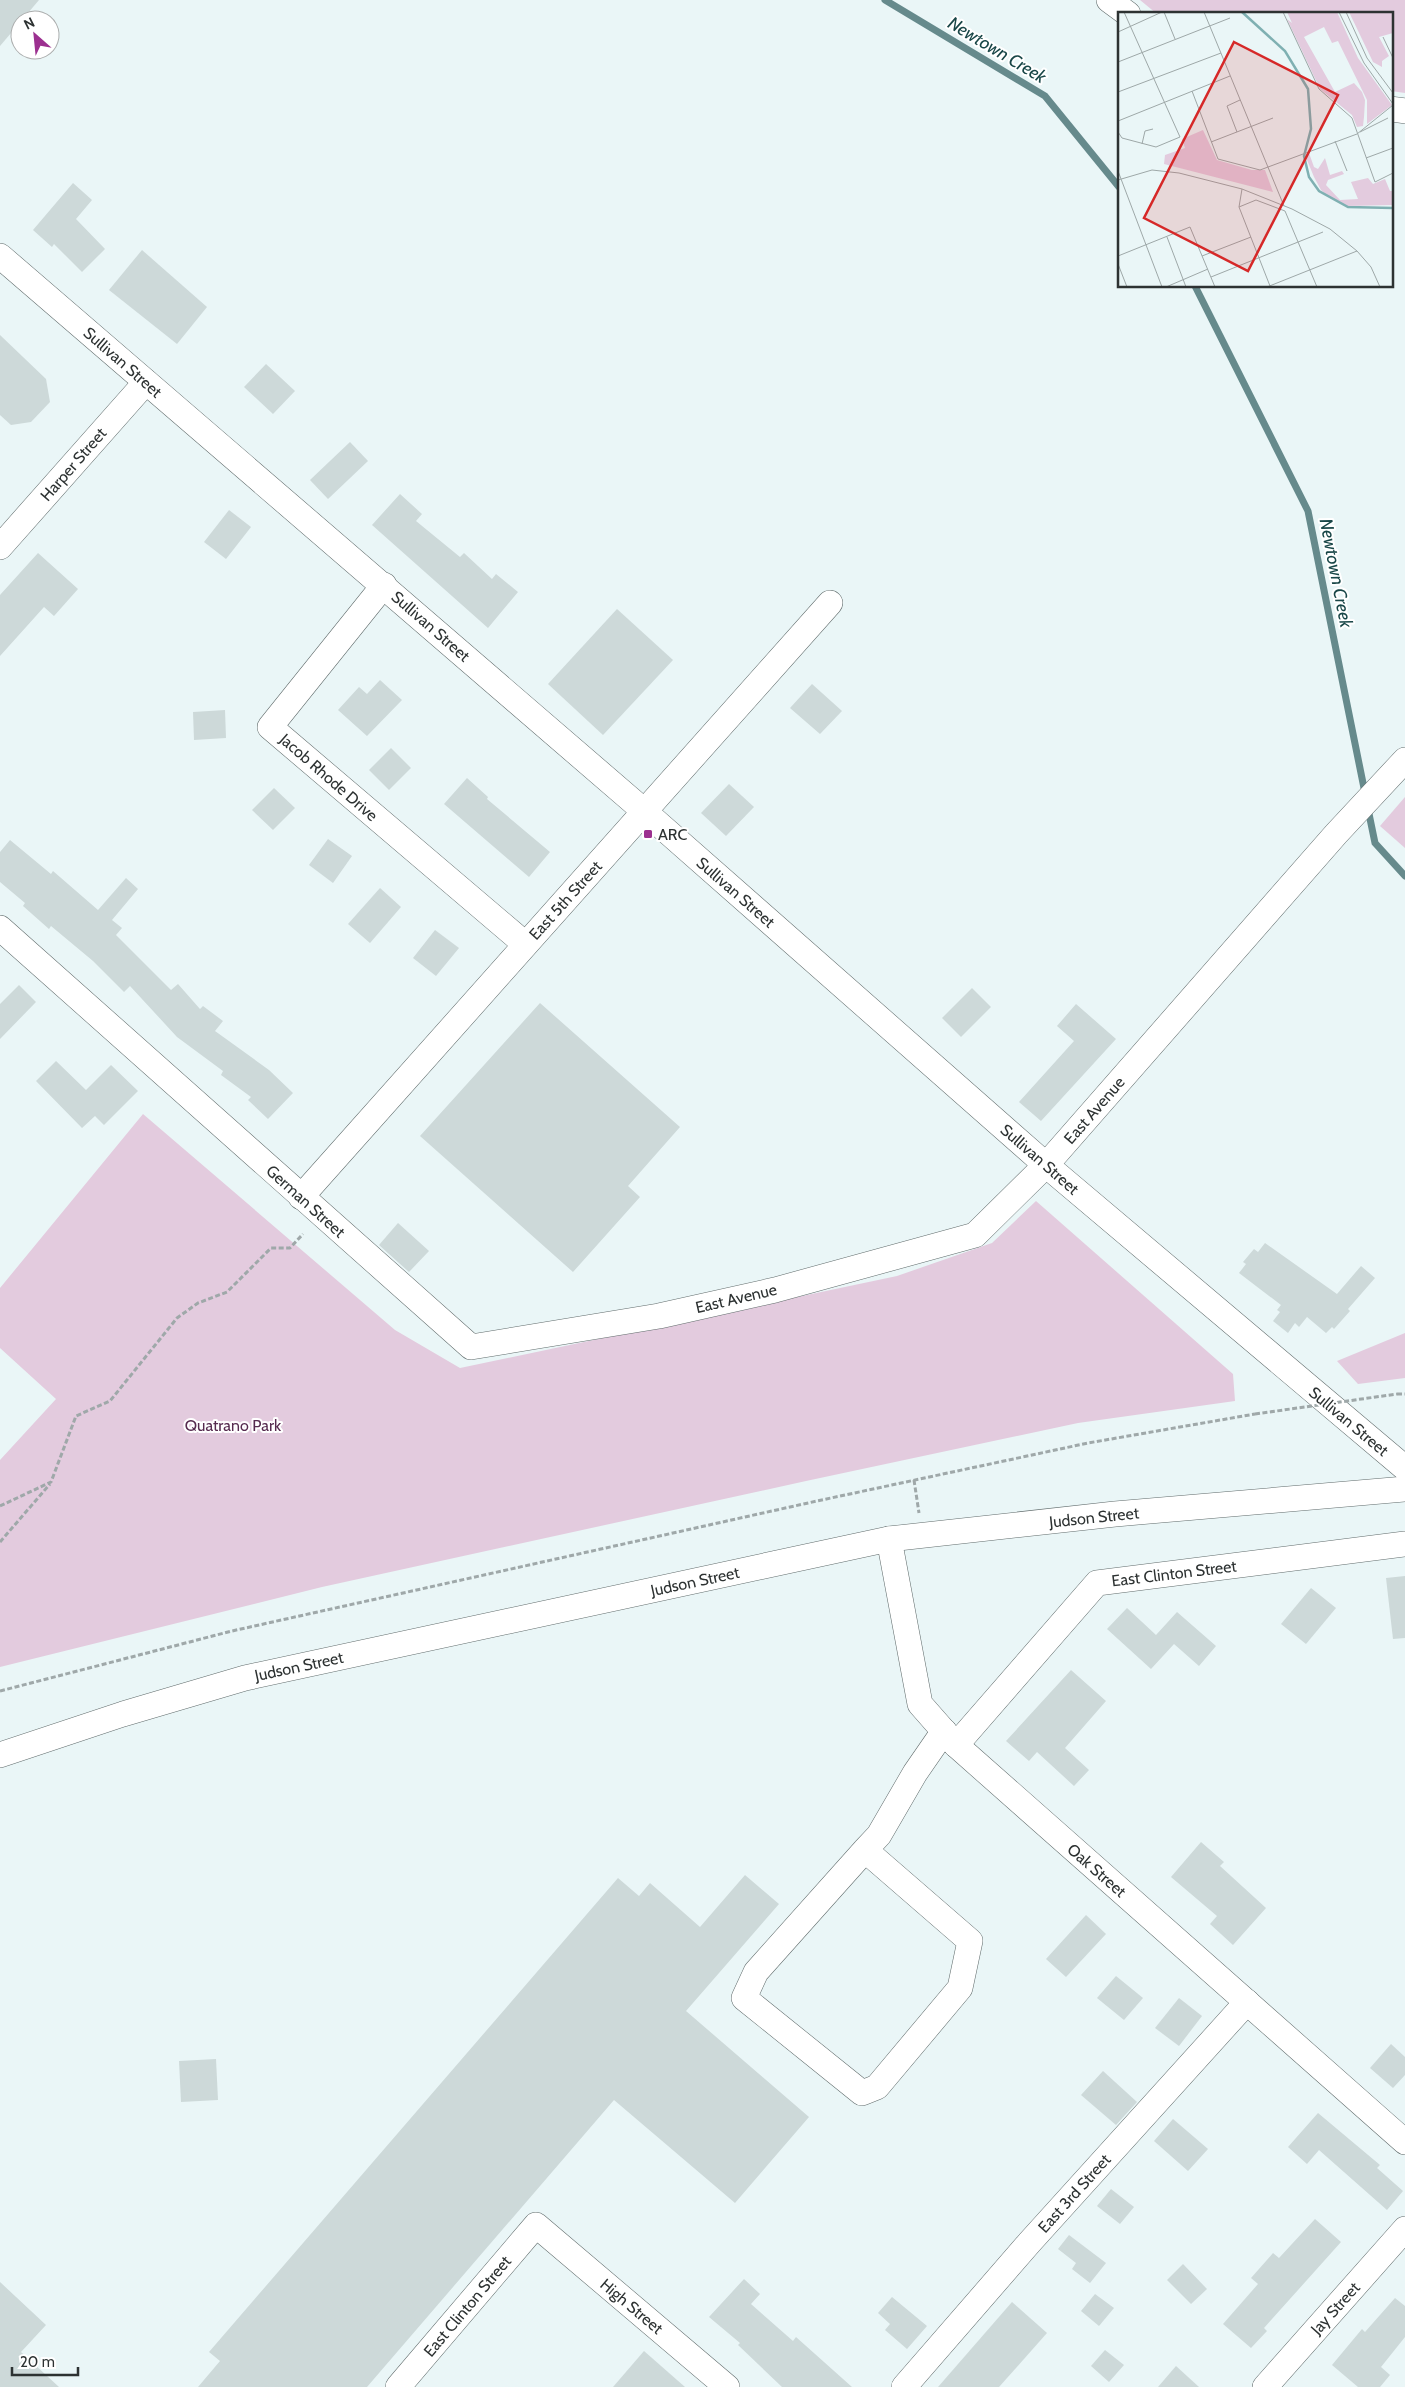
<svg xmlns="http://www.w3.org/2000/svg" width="1405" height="2387" font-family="Cabin,sans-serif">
<rect width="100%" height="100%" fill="#eaf6f7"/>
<g fill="#e3cbde">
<path d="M1140,0h265v93l-14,-2v-77h-234z"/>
<path d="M1405,797v51l-25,-22z"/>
<path d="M143,1114l252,216 65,38 437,-92 95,-33 44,-42 197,173 2,27 -157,22 -272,58 -484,106 -322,80v-207l56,-61 -56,-51v-60z"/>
<path d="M1405,1333v45l-47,6 -21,-23z"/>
</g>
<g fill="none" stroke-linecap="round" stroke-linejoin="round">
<g stroke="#668a8c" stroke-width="7">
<path d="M885,0l160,96 74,91"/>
<path d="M1195,286l113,225 57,282"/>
<path d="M1368,809l7,34 30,33"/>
</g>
</g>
<g fill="#cdd9d9">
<path d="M0,0h39l-39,46z"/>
<path d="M73,183l19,17 -16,19 29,30 -23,23 -28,-28 -2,3 -19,-17z"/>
<path d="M142,250l65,57 -30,37 -68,-54z"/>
<path d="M0,335l46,44 4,23 -19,20 -20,3 -11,-10z"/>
<path d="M266,364l29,27 -22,23 -29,-27z"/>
<path d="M350,442l18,19 -40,38 -18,-19z"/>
<path d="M400,494l22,20 -6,7 44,36 4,-4 28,26 4,-5 22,18 -30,36 -116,-103z"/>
<path d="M229,510l22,17 -25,32 -22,-17z"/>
<path d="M38,553l40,36 -24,27 -10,-9 -44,49v-61z"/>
<path d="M617,609l56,51 -70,75 -55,-51z"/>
<path d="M380,680l22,20 -35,36 -29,-26 21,-23 8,7z"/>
<path d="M812,684l30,27 -22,23 -30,-26z"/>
<path d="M225,710l1,28 -32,2 -1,-28z"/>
<path d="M391,748l20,20 -22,22 -20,-20z"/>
<path d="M467,778l21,19 -1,2 63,53 -21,25 -85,-73z"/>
<path d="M729,784l25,23 -28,29 -25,-23z"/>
<path d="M274,788l21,20 -22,22 -21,-20z"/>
<path d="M328,839l24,17 -19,27 -24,-18z"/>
<path d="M10,840l41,34 2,-3 45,39 28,-32 12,11 -26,31 10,8 -6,7 55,55 7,-6 22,25 3,-3 20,15 -8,10 54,39 24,23 -25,26 -20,-19 3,-3 -30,-22 2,-4 -46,-34 -47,-51 -6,6 -31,-31 -42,-35 -2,3 -26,-23 2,-3 -25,-21v-30z"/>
<path d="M380,888l21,19 -31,36 -22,-19z"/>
<path d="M435,930l24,18 -23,28 -23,-18z"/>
<path d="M19,985l17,17 -36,37v-35z"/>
<path d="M972,988l19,19 -30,30 -19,-19z"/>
<path d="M540,1003l140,124 -52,59 12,11 -67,75 -153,-136z"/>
<path d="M1076,1004l40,35 -75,82 -22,-19 55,-61 -17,-15z"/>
<path d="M56,1061l30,29 25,-25 27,26 -34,34 -9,-9 -13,12 -46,-47z"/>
<path d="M398,1223l31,28 -20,21 -30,-27z"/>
<path d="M1265,1243l72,51 24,-28 14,12 -27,31 2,2 -16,18 -2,-2 -6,6 -19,-16 -8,10 -4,-4 -7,10 -15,-12 7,-9 -3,-2 4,-5 -42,-32 7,-9 -3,-2 11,-13 4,3z"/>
<path d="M1405,1576v62l-12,1 -7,-61z"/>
<path d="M1311,1588l25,20 -30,36 -25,-20z"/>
<path d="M1127,1608l29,27 21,-23 39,34 -17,20 -25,-22 -23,25 -44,-40z"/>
<path d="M1071,1670l35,31 -41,47 24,22 -15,16 -37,-34 -8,9 -23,-20z"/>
<path d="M1201,1842l23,20 -4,4 46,42 -33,37 -23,-21 7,-8 -46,-39z"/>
<path d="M745,1875l34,29 -93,107 123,106 -74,86 -121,-103 -247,287h-169l22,-26 -11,-9 409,-474 21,18 11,-13 50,44z"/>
<path d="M1086,1915l20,19 -40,43 -20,-18z"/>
<path d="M1116,1976l27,22 -19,22 -27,-22z"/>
<path d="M1179,1998l23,18 -23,30 -24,-18z"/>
<path d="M1391,2044l14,13v18l-12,13 -23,-20z"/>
<path d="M216,2059l2,41 -37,2 -2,-41z"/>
<path d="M1103,2071l34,31 -21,23 -35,-30z"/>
<path d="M1318,2113l62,52 -3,3 26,23 -16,19 -68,-60 -12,14 -19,-17z"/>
<path d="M1173,2119l35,30 -20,22 -34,-30z"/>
<path d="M1111,2189l23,18 -14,17 -23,-18z"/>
<path d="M1315,2219l26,23 -77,86 3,3 -16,17 -28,-24 35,-40 -7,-6 22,-25 6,5z"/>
<path d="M1069,2235l37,28 -16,20 -18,-14 4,-6 -18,-14z"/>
<path d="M1183,2264l24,25 -16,15 -24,-24z"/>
<path d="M744,2279l16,15 -9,10 42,37 3,-4 56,50h-70l-44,-42 2,-2 -31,-26z"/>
<path d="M0,2282l46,43 -25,27 38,35h-59z"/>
<path d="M1095,2294l19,14 -15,18 -18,-15z"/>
<path d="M892,2297l35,29 -20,23 -22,-19 5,-6 -12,-11z"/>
<path d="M1395,2298l10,8v31l-24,30 9,8 -10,12h-22l-26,-22 30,-36 3,3z"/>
<path d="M1012,2302l35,31 -48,54h-61z"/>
<path d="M1105,2350l19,15 -15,17 -18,-16z"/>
<path d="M644,2351l41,36h-72z"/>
<path d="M1176,2366l23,21h-41z"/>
</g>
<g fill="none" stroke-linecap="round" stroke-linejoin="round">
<defs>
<g id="minor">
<path d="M1109,0l19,14"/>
<path d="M1391,109l14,2"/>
<path d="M0,256l644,555 402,354 359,303"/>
<path d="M0,547l146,-165"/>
<path d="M384,585l-114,142 255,217"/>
<path d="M0,928l471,419 188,-31 116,-26 200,-55 71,-70 290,-331 69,-74"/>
<path d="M301,1197l529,-594"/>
<path d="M889,1539l31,165 36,41 449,397"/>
<path d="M956,1745l141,-162 308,-39"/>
<path d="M0,1755l123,-41 122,-36 644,-139 226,-25 290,-25"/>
<path d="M865,1850l105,91 -10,47 -83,99 -15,6 -118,-95 12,-26 109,-122 14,-15 36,-62 29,-42"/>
<path d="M398,2387l138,-162 191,162"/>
<path d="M904,2387l125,-144 218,-241"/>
<path d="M1265,2387l140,-158"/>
</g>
</defs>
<use href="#minor" stroke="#616c6c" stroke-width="26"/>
<g stroke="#9fa8a9" stroke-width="3" stroke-dasharray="5 2.5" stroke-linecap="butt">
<path d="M1397,1394h8"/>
<path d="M914,1480l5,33"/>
<path d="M0,1506l51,-24 25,-66 34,-15 67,-83 21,-15 29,-11 44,-44h19l13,-14"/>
<path d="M0,1542l50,-58"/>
<path d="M0,1691l232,-60 585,-130 271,-58 167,-29"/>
</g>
<use href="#minor" stroke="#fff" stroke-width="25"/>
<path stroke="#9fa8a9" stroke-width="3" stroke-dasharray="5 2.5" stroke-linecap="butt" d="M1255,1414l142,-20"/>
</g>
<rect fill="#9c3090" stroke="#fff" stroke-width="2" x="643" y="829" width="10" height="10" rx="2.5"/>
<g text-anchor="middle" stroke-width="4" stroke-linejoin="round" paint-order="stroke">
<g font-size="16" fill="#2d3232" stroke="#fff">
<text transform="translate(123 362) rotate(41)" y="6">Sullivan Street</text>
<text transform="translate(73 464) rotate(-49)" y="6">Harper Street</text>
<text transform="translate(431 626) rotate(41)" y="6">Sullivan Street</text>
<text transform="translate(329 777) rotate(41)" y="6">Jacob Rhode Drive</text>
<text transform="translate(736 892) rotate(41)" y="6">Sullivan Street</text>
<text transform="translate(565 900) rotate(-48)" y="6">East 5th Street</text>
<text transform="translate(1094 1110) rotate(-49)" y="6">East Avenue</text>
<text transform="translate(1040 1159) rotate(41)" y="6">Sullivan Street</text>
<text transform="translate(306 1201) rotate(42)" y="6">German Street</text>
<text transform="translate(736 1298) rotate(-13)" y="6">East Avenue</text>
<text transform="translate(1349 1421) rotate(40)" y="6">Sullivan Street</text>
<text transform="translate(1094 1517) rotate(-6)" y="6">Judson Street</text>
<text transform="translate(1174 1573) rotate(-7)" y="6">East Clinton Street</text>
<text transform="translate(695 1581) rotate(-12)" y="6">Judson Street</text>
<text transform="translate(299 1666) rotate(-12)" y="6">Judson Street</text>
<text transform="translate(1097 1870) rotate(41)" y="6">Oak Street</text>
<text transform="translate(1074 2193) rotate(-48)" y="6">East 3rd Street</text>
<text transform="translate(467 2306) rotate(-50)" y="6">East Clinton Street</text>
<text transform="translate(632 2306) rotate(40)" y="6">High Street</text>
<text transform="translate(1335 2308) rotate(-48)" y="6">Jay Street</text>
</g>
<g font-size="16" fill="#2d3232" stroke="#fff" text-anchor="start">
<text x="658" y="840">ARC</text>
</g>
<g font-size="16" fill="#562b4f" stroke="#fff">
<text x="233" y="1431">Quatrano Park</text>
</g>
<g font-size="18" font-style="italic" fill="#184647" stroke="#fff">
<text transform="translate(997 50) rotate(31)" y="6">Newtown Creek</text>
<text transform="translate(1336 573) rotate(79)" y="6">Newtown Creek</text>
</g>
</g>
<g transform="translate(1118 12)">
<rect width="275" height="275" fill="#eaf6f7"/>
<path d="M169,0h50l21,46 34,47 -25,19v-24l-29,-59 -6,2 -8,-16 -20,10 31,55 19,-9 8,9 3,8 -1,17 -1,9 -6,1 -5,-12 -32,-26 -33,-70 5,4zM231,0h44v21l-14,4 10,19 -7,5v6l-9,-5zM85,118l14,30 35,10h13l8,22 -109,-28 1,-9 20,-7 -3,-9zM191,141l5,14 4,2 7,-11 5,17 12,-4 2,3 -16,6 -2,5 14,15 18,-1 -7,-17 17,-4 5,6 12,-5 5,12h3v14l-45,1 -18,-8 -9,-8 -7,-13 -9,-22z" fill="#e3cbde"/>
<path fill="none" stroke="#7fb0b2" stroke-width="2.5" d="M124,0l43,39 23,38 3,40 -7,27 5,21 10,14 29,16 45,1"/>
<path fill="none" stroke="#9ea8a8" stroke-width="1" d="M46,0l11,27M86,0l80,194M165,0l36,77 33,29 23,64 18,-9M221,0l25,51 29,41M228,0l21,46 26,35M0,20l44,-20M265,25l10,21M0,50l112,-44M74,79l26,68 42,11 97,-36 36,-29M0,80l103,-39M0,109l112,-45M0,120l4,6 34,9 24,-10 -56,-125M119,120l-10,-26 13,-6M242,120l28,-14M217,129l12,30M93,130l62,-24M24,132l3,-13 8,-2M248,146l27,-10M0,159l44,116M0,168l34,-10 27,3 63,16 50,20 38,20 27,22 14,16 9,20M124,177l-3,18 31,79M121,195l17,-7 29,11 32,76M49,225l19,50M0,244l72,-29 25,60M84,244l49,-19M0,252l9,23M93,265l112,-45M48,275l42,-18M149,275l90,-36"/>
<path fill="#d62828" fill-opacity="0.15" stroke="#d62828" stroke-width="2.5" d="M116,30l104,53 -90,176 -104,-53z"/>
<rect width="275" height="275" fill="none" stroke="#2d3232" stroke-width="2.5"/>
</g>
<g transform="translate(35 35) rotate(333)"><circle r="24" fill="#ffffff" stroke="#abadad"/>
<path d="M0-4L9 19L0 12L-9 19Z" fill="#9c3090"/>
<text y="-8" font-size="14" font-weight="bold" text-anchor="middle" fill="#2d3232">N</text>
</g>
<path d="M12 2367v8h66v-8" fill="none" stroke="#2d3232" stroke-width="2.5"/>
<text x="20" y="2367" font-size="15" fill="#2d3232" stroke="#ffffff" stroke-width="4" paint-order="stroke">20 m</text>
</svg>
